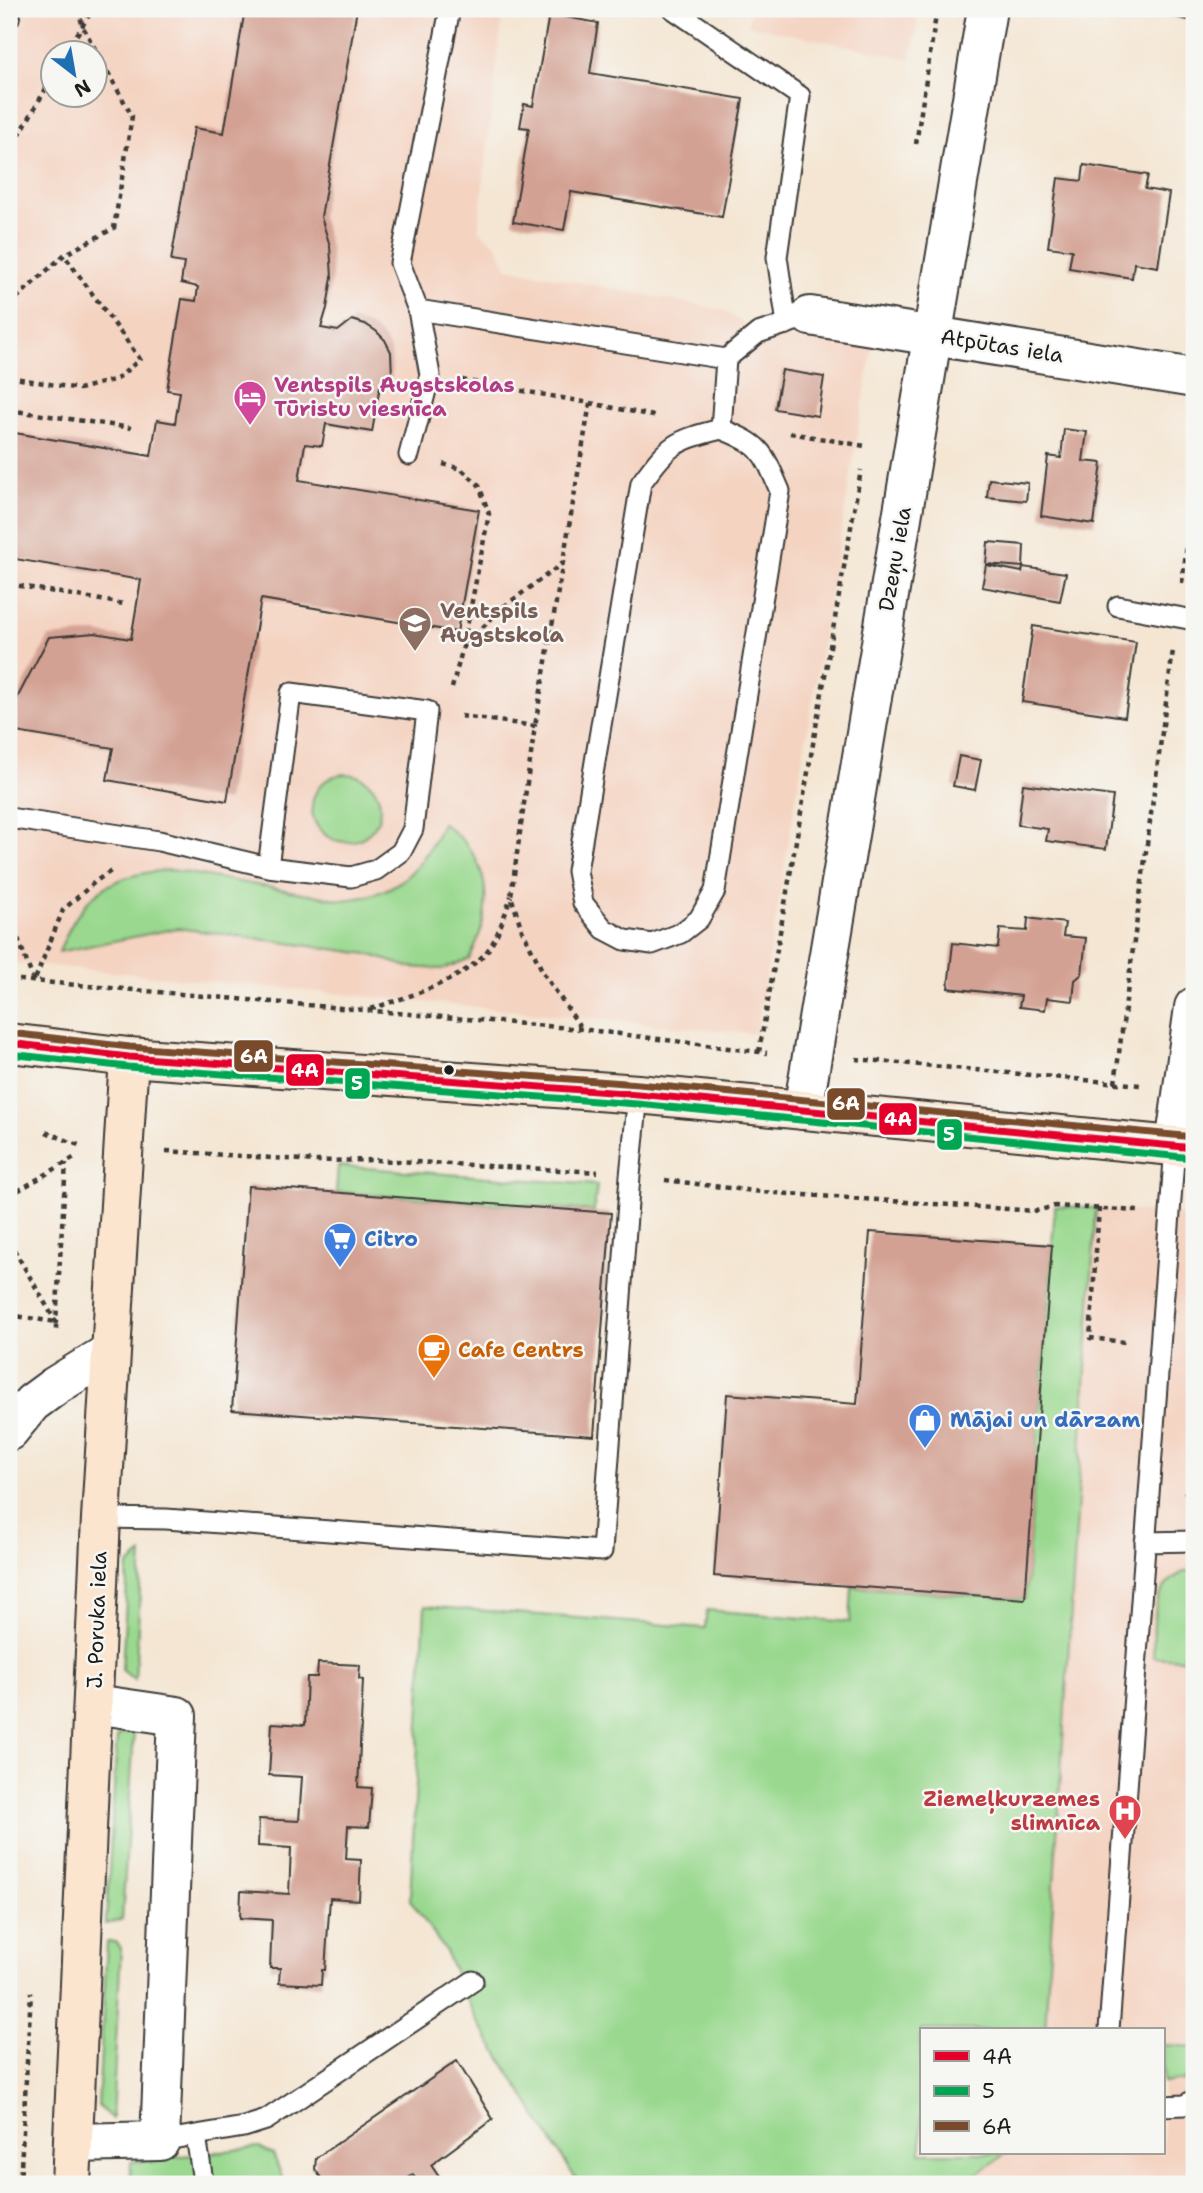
<svg xmlns="http://www.w3.org/2000/svg" width="1203" height="2193" font-family="'Shantell Sans',sans-serif">
<rect width="100%" height="100%" fill="#f6f6f2"/>
<filter id="ink" filterUnits="userSpaceOnUse"><feTurbulence type="fractalNoise" baseFrequency=".0143" numOctaves="2"/><feDisplacementMap in="SourceGraphic" scale="14" xChannelSelector="R" yChannelSelector="G"/><feConvolveMatrix kernelMatrix="1 2 1 2 8 2 1 2 1" color-interpolation-filters="sRGB"/></filter>
<filter id="wash" filterUnits="userSpaceOnUse"><feTurbulence type="fractalNoise" baseFrequency=".00686" numOctaves="4" result="noise"/><feDisplacementMap in="SourceGraphic" scale="28" xChannelSelector="R" yChannelSelector="G"/><feGaussianBlur stdDeviation="1.57" result="paint"/><feColorMatrix in="noise" values="0 0 0 0 0 0 0 0 0 0 0 0 0 0 0 0 0 1.4 0 .05"/><feComposite in="paint" operator="in"/></filter>
<g filter="url(#wash)">
<rect width="100%" height="100%" fill="#f4e6d3"/>
<g fill="#f4d3c1" fill-rule="evenodd">
<path d="M9,9h494l-25,221 19,15 10,23 216,42 35,23 48,8 67,3 -117,690 -747,-72zM52,52h42v42h-42z"/>
<path d="M750,9h170l-9,50 -163,-34z"/>
<path d="M1096,1208l98,7v969h-230l42,-31h157v-123h-118z"/>
</g>
<g fill="#99d88e" stroke="#5a7a55" stroke-width="2">
<circle cx="346" cy="808" r="34"/>
<path d="M442,823c51,34 53,86 27,136l-26,10 -35,-2 -40,-13 -190,-26 -119,24c22,-58 51,-79 113,-82l170,30c53,-4 80,-28 100,-77z"/>
<path d="M338,1166l259,19 -3,26 -258,-19z"/>
<path d="M1055,1206l41,2 -51,822h-124v123h85l-42,31h-385l-103,-165 -32,-70 -34,-49 15,-294 280,22 2,-18 143,12 2,-35 173,12z"/>
<path d="M142,1554l-7,126 -13,-10 6,-104z"/>
<path d="M1186,1571h8v89l-41,-3c2,-36 -5,-69 33,-86z"/>
<path d="M129,1733l5,1 -12,186 -16,4 11,-187 5,-3z"/>
<path d="M107,1942h9l5,6 -9,171 -14,-13z"/>
<path d="M1163,2045l31,2v25l-10,8 -21,3z"/>
<path d="M259,2147l14,7 12,30h-155l1,-22z"/>
</g>
<g id="blocks">
<g fill="#d3a193">
<path d="M245,9h112l-36,208 9,29 2,31 -5,31 -6,20 17,3 14,-11 13,4 11,7 9,9 6,12 1,25 -12,9 -8,46 -46,-8 -4,22 -17,-2 -6,36 180,30 -22,122 -196,-33 -34,202 -120,-21 6,-32 -103,-17 4,-27 35,-67 46,-4 36,6 10,-59 -132,-22v-126l142,24 6,-36 18,3 5,-31 -13,-2 15,-91 14,2 2,-14 -17,-4 3,-20 -13,-2 23,-133 30,5z"/>
<path d="M1137,9h57v12l-57,-11z"/>
<path d="M549,14l49,9 -8,50 153,26 -21,118 -151,-25 -7,38 -51,-8 16,-94 -9,-1 4,-23 9,2z"/>
<path d="M1084,165l64,10 -3,14 24,4 -11,74 -24,-4 -2,15 -63,-10 3,-18 -24,-3 10,-69 24,3z"/>
<path d="M782,370l42,7 -6,39 -43,-7z"/>
<path d="M1064,429l23,3 -4,29 19,2 -8,61 -53,-8 7,-60 13,2z"/>
<path d="M989,479l39,4 -2,18 -39,-4z"/>
<path d="M988,542l36,3 -1,22 -37,-3z"/>
<path d="M986,565l36,7 1,-5 43,6 -6,28 -78,-14z"/>
<path d="M1033,626l103,16 -11,75 -103,-15z"/>
<path d="M959,756l22,4 -6,30 -22,-4z"/>
<path d="M1023,784l90,12 -7,53 -60,-8 2,-12 -30,-4z"/>
<path d="M1028,918l37,5 -2,13 23,2 -4,36 -7,6 -2,21 -26,-3 -2,12 -26,-3 2,-11 -73,-8 5,-45 45,5 2,-19 27,2z"/>
<path d="M248,1186l363,27 -17,223 -362,-26z"/>
<path d="M870,1232l182,13 -27,354 -311,-23 13,-182 130,10z"/>
<path d="M318,1663l42,2 -1,14 4,1 -5,107 14,1 -3,39 -21,-1 -2,33 15,1 -2,40 -29,-2 -5,72h-3l-1,15 -42,-2 1,-15h-10l2,-48 -32,-2 1,-27 48,3 2,-46 -33,-2 1,-27 40,2 3,-44 -33,-2 3,-52 33,2 2,-48h10z"/>
<path d="M457,2061l36,58 -62,46 8,12 -11,7h-8l-7,-9 -14,9h-74l-10,-15 1,-11z"/>
</g>
</g>
</g>
<g filter="url(#ink)">
<use href="#blocks" fill-opacity="0" stroke="#3c3a37" stroke-width="2"/>
<g fill="none" stroke-linecap="round" stroke-linejoin="round">
<defs>
<g id="lane">
<path d="M673,9l127,87 -23,161 10,67"/>
<path d="M9,18l2,-9"/>
<path d="M418,310l308,49"/>
<path d="M721,429c41,16 42,22 59,62l-65,400 -16,28 -18,14 -29,11 -27,-4 -21,-11 -21,-26 -6,-32 64,-388c29,-39 32,-42 80,-54l5,-70 32,-26 52,-17"/>
<path d="M409,455l21,-80 -12,-65 -18,-47 50,-254"/>
<path d="M1118,606l76,14"/>
<path d="M9,818l150,23 109,26 83,10 25,-7 25,-18 12,-23 14,-118 -136,-18 -23,174"/>
<path d="M101,1518l65,1 436,32 28,-375 8,-82"/>
<path d="M1145,1542l49,-1"/>
<path d="M1109,2030l66,-884"/>
<path d="M1163,2106l21,-1 10,-5"/>
<path d="M196,2136l7,45"/>
<path d="M160,2141l84,-14 22,-7 207,-139"/>
</g>
<g id="street">
<path d="M810,316l384,62"/>
<path d="M803,1110l184,-1101"/>
<path d="M1175,1146l19,-139"/>
<path d="M9,1431l23,-28 23,-17 55,-34"/>
<path d="M74,2143l86,-2 17,-425 -83,-12"/>
</g>
<g id="secondary">
<path d="M9,1043l120,14 509,37 556,54"/>
<path d="M71,2184l30,-666 28,-461"/>
</g>
</defs>
<use href="#lane" stroke="#3c3a37" stroke-width="23"/>
<use href="#street" stroke="#3c3a37" stroke-width="42"/>
<use href="#secondary" stroke="#3c3a37" stroke-width="42"/>
<g stroke="#3c3a37" stroke-width="4.5" stroke-dasharray="5 5" stroke-linecap="butt">
<path d="M66,52l27,-43"/>
<path d="M916,144l21,-135"/>
<path d="M9,153l43,-75"/>
<path d="M9,305l55,-50 50,-27 18,-112 -49,-89 -5,-18"/>
<path d="M9,377l70,12 38,-10 23,-20 -76,-104"/>
<path d="M462,380l128,23 -55,323"/>
<path d="M590,403l64,13"/>
<path d="M9,410l122,18"/>
<path d="M790,433l75,13"/>
<path d="M443,464l18,5 18,16 10,29 -26,133"/>
<path d="M1182,583l12,-91"/>
<path d="M9,584l115,20"/>
<path d="M452,688l11,-41 39,-39 61,-45"/>
<path d="M461,716l74,10 -24,170 11,34 22,44 37,54"/>
<path d="M9,921l9,17 16,44 29,-72 33,-29 18,-12"/>
<path d="M9,979l572,50 186,24"/>
<path d="M371,1009c37,-13 96,-28 119,-62 10,-16 15,-33 21,-51"/>
<path d="M759,1052l102,-582"/>
<path d="M856,1059l284,26"/>
<path d="M1115,1083l58,-433"/>
<path d="M46,1132l35,14"/>
<path d="M166,1151l151,10 61,-1 220,12"/>
<path d="M665,1180l97,12 274,19 19,-5 83,5"/>
<path d="M9,1196l68,-40"/>
<path d="M1099,1208l-9,130 35,4"/>
<path d="M9,1241l47,81 10,-159"/>
<path d="M9,1315l47,7v11"/>
<path d="M1185,1491l9,12"/>
<path d="M20,2184l11,-192"/>
</g>
<use href="#lane" stroke="#fff" stroke-width="19"/>
<use href="#street" stroke="#fff" stroke-width="38"/>
<use href="#secondary" stroke="#fbe5cf" stroke-width="38"/>
<defs>
<path id="bus-1" d="M9,1043l120,14 509,37 556,54"/>
<path id="bus-2" d="M9,1054l119,13 509,37 556,54"/>
<path id="bus-3" d="M10,1033l120,14 509,37 555,53"/>
</defs>
<use href="#bus-1" stroke="#f6f6f2" stroke-width="12"/>
<use href="#bus-2" stroke="#f6f6f2" stroke-width="12"/>
<use href="#bus-3" stroke="#f6f6f2" stroke-width="12"/>
<use href="#bus-1" stroke="#e4002b" stroke-width="7"/>
<use href="#bus-2" stroke="#00a651" stroke-width="7"/>
<use href="#bus-3" stroke="#7a4b2a" stroke-width="7"/>
</g>
</g>
<defs>
<symbol id="hotel-pin" viewBox="-11 -11 22 30"><path d="M0 17L-7.5 6A9.5 9.5 0 1 1 7.5 6Z" fill="#d1479c" stroke="#f6f6f2"/><path d="M-6-4.5h1.5V1H6V5H4.5V3h-9V5H-6ZM-4 0a1.8 1.8 0 1 1 3.6 0ZM.5 0V-2.5h3Q6-2.5 6 0Z" fill="#fff"/></symbol>
<symbol id="university-pin" viewBox="-11 -11 22 30"><path d="M0 17L-7.5 6A9.5 9.5 0 1 1 7.5 6Z" fill="#8d6e63" stroke="#f6f6f2"/><path d="M0-5L7-2L0 1L-7-2ZM-4 1L0 2.5L4 1V4Q0 6-4 4Z" fill="#fff"/></symbol>
<symbol id="supermarket-pin" viewBox="-11 -11 22 30"><path d="M0 17L-7.5 6A9.5 9.5 0 1 1 7.5 6Z" fill="#3f7fe0" stroke="#f6f6f2"/><path d="M-6-5.5h2.5l.6 2H6L4.5 2H-2.5L-4.4-4H-6ZM-1.5 3.2a1.3 1.3 0 1 0 .1 0ZM3 3.2a1.3 1.3 0 1 0 .1 0Z" fill="#fff"/></symbol>
<symbol id="cafe-pin" viewBox="-11 -11 22 30"><path d="M0 17L-7.5 6A9.5 9.5 0 1 1 7.5 6Z" fill="#e8710a" stroke="#f6f6f2"/><path d="M-5.5-4.5H6V0H3Q3 3.5 0 3.5H-2.5Q-5.5 3.5-5.5 0ZM3-3.2v2h1.7v-2ZM-6 4.5H4V6H-6Z" fill="#fff"/></symbol>
<symbol id="shop-pin" viewBox="-11 -11 22 30"><path d="M0 17L-7.5 6A9.5 9.5 0 1 1 7.5 6Z" fill="#3f7fe0" stroke="#f6f6f2"/><path d="M-5-2.5h2.3a2.7 3.5 0 0 1 5.4 0H5L5.5 6h-11ZM-1.5-2.5h3a1.5 2.3 0 0 0-3 0Z" fill="#fff"/></symbol>
<symbol id="hospital-pin" viewBox="-11 -11 22 30"><path d="M0 17L-7.5 6A9.5 9.5 0 1 1 7.5 6Z" fill="#e0444e" stroke="#f6f6f2"/><path d="M-5-5h3v3.5h4V-5h3V5h-3V1.5h-4V5h-3Z" fill="#fff"/></symbol>
</defs>
<g fill-rule="evenodd">
<use href="#hotel-pin" x="231" y="378" width="38" height="52"/>
<use href="#university-pin" x="396" y="604" width="38" height="52"/>
<use href="#supermarket-pin" x="321" y="1220" width="38" height="52"/>
<use href="#cafe-pin" x="415" y="1331" width="38" height="52"/>
<use href="#shop-pin" x="906" y="1401" width="38" height="52"/>
<use href="#hospital-pin" x="1106" y="1792" width="38" height="52"/>
</g>
<circle fill="#1c1c1c" stroke="#f6f6f2" stroke-width="2.5" cx="449" cy="1070" r="6"/>
<g text-anchor="middle" stroke-width="5" stroke-linejoin="round" paint-order="stroke">
<g font-size="21" fill="#1c1c1c" stroke="#f6f6f2">
<text transform="translate(1002 346) rotate(9)" y="7">Atpūtas iela</text>
<text transform="translate(895 559) rotate(-80)" y="7">Dzeņu iela</text>
<text transform="translate(97 1620) rotate(-88)" y="7">J. Poruka iela</text>
</g>
<g font-size="21" font-weight="bold" fill="#b23c85" stroke="#f6f6f2" text-anchor="start">
<text x="274" y="392">Ventspils Augstskolas<tspan x="274" dy="24">Tūristu viesnīca</tspan></text>
</g>
<g font-size="21" font-weight="bold" fill="#785e54" stroke="#f6f6f2" text-anchor="start">
<text x="440" y="618">Ventspils<tspan x="440" dy="24">Augstskola</tspan></text>
</g>
<g font-size="21" font-weight="bold" fill="#366cbe" stroke="#f6f6f2" text-anchor="start">
<text x="364" y="1246">Citro</text>
<text x="950" y="1427">Mājai un dārzam</text>
</g>
<g font-size="21" font-weight="bold" fill="#c56008" stroke="#f6f6f2" text-anchor="start">
<text x="458" y="1357">Cafe Centrs</text>
</g>
<g font-size="21" font-weight="bold" fill="#be3a42" stroke="#f6f6f2" text-anchor="end">
<text x="1100" y="1806">Ziemeļkurzemes<tspan x="1100" dy="24">slimnīca</tspan></text>
</g>
</g>
<g stroke="#f6f6f2" stroke-width="2.5">
<rect x="233" y="1039" width="41" height="34" rx="7" fill="#7a4b2a"/>
<rect x="285" y="1053" width="40" height="34" rx="7" fill="#e4002b"/>
<rect x="344" y="1067" width="27" height="33" rx="7" fill="#00a651"/>
<rect x="826" y="1087" width="40" height="34" rx="7" fill="#7a4b2a"/>
<rect x="878" y="1102" width="40" height="34" rx="7" fill="#e4002b"/>
<rect x="936" y="1118" width="27" height="33" rx="7" fill="#00a651"/>
</g>
<g font-size="19" text-anchor="middle" font-weight="bold" fill="#fff">
<text x="254" y="1063">6A</text>
<text x="305" y="1077">4A</text>
<text x="357" y="1090">5</text>
<text x="846" y="1110">6A</text>
<text x="898" y="1126">4A</text>
<text x="949" y="1141">5</text>
</g>
<rect width="1203" height="2193" fill="none" stroke="#f6f6f2" stroke-width="35"/>
<rect x="920" y="2028" width="245" height="126" fill="#f6f6f2" stroke="#9f9f9c" stroke-width="2"/>
<rect x="934" y="2051" width="35" height="10" fill="#e4002b" stroke="#9f9f9c" stroke-width="2"/>
<text x="982" y="2064" font-size="21" fill="#1c1c1c">4A</text>
<rect x="934" y="2086" width="35" height="10" fill="#00a651" stroke="#9f9f9c" stroke-width="2"/>
<text x="982" y="2098" font-size="21" fill="#1c1c1c">5</text>
<rect x="934" y="2121" width="35" height="10" fill="#7a4b2a" stroke="#9f9f9c" stroke-width="2"/>
<text x="982" y="2134" font-size="21" fill="#1c1c1c">6A</text>
<g transform="translate(74 74) rotate(149)"><circle r="33" fill="#f6f6f2" stroke="#9f9f9c" stroke-width="2"/>
<path d="M0-5L12 26L0 18L-12 26Z" fill="#1f6fb2"/>
<text y="-10" font-size="19" font-weight="bold" text-anchor="middle" fill="#1c1c1c">N</text>
</g>
</svg>
